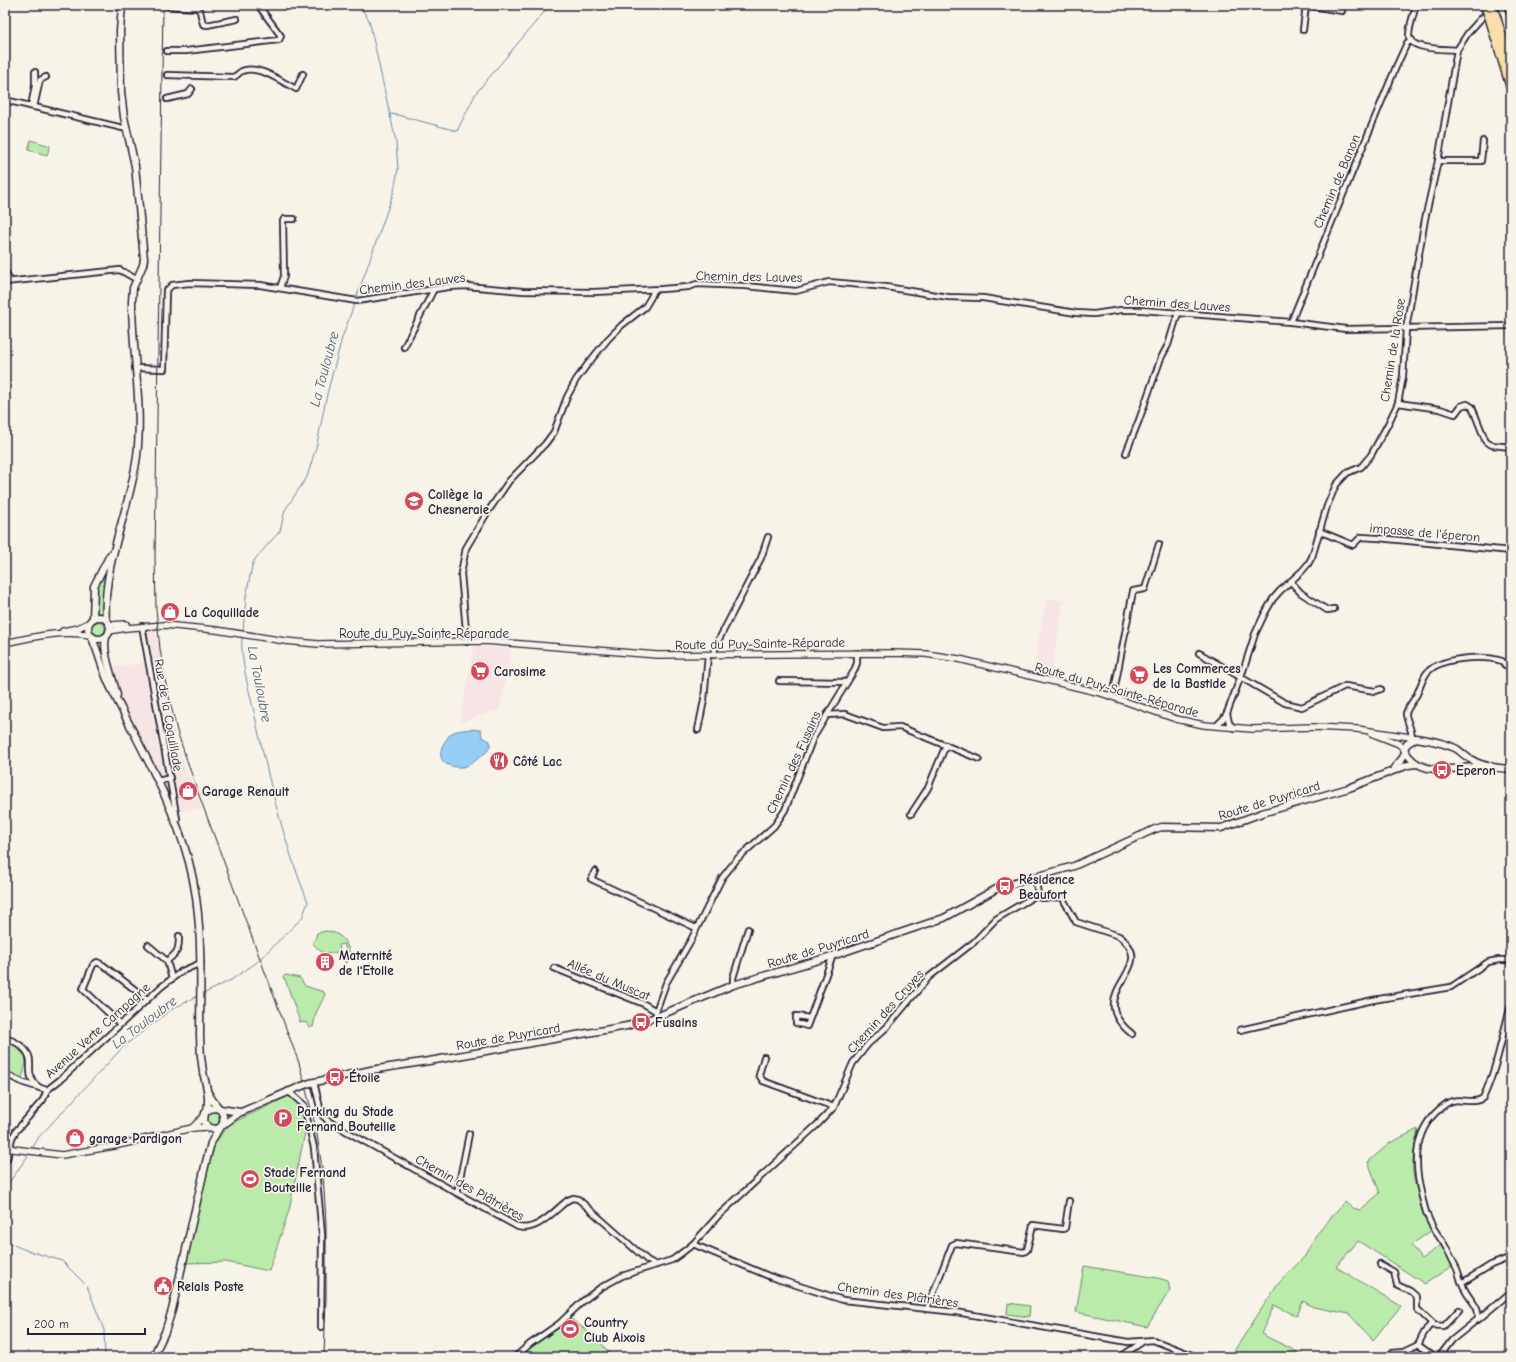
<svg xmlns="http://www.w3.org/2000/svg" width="1516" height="1362" font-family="'Comic Neue',sans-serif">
<rect width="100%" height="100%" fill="#f7f3e8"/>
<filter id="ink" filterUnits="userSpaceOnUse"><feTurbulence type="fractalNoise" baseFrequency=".025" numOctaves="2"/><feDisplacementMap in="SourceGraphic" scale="8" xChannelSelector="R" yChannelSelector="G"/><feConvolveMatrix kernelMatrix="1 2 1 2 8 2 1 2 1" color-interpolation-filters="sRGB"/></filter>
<g filter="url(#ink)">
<g fill="#f7e4e5">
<path d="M1046,598l17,3 -12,77 -18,-5z"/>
<path d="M145,629l11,1 18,108 27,71 -23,2 -56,-111 -9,-33 38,-5z"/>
<path d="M474,646l38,2 -13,62 -39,12z"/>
</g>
<g fill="#baebaa" stroke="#6e8672">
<path d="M31,140l19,6 -3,9 -19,-5z"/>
<path d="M109,561l-6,55 -7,-1 1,-35z"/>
<circle cx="98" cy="629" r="7"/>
<path d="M326,931c14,1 22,11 24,24l-4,8 -3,-4 5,-2 -4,-13 -5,1 1,6c-17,5 -15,4 -28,-8l3,-4 2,-6z"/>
<path d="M286,975l14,3 5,8 19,6 1,3 -9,18 -3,14h-5v-4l-8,-1 -15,-43 -2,-1v-1z"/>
<path d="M5,1042l10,4 10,10 1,7 -4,15 -17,-8z"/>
<path d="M291,1095l10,9 6,19 -18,87 -20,61 -43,-9 -41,1 27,-116 16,-22z"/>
<circle cx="214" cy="1119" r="7"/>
<path d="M1418,1129c-3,15 -6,29 -5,44 2,15 12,44 19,57l-21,15 10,14 20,-14 12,20 -28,19 -67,-43 -22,26 65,39 -28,34 -24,-26 -36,-7 -10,-6 -6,15 -23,-11 -13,29 47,23h-78l48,-73 27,-28 11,-21 29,-34 8,7 7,2 20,-17 -12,-31 22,-19z"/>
<path d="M1084,1266l74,12 10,3 2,9 -23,37 -71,-15z"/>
<path d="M1008,1303l22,3 -1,11 -22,-3z"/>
<path d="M571,1319l27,20 14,18h-95l14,-12z"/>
</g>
<path fill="#96cef5" stroke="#6889ab" d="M470,729l11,1 1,7 8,4c1,8 -3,11 -9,15 -6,5 -14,12 -22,11 -16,0 -23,-10 -15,-24 2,-3 5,-8 8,-10 5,-3 12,-3 18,-4z"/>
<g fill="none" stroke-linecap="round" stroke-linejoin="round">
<g stroke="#6889ab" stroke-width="1">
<path d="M390,114l8,1 59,16 19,-38 74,-88"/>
<path d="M356,299l38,-108 4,-22 -2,-27 -27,-122 -10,-15"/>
<path d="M243,632l3,-35 6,-31 3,-7 25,-28 5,-21 22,-33 10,-33 10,-50 15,-56 13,-36"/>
<path d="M203,994l28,-14 25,-17 46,-45 6,-16c-25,-61 -40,-125 -54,-190 -5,-22 -14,-53 -12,-75"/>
<path d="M31,1150l8,-13 85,-91 48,-37 26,-13"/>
<path d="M5,1186l6,-6 18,-26"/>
<path d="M5,1241l18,8 39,12 25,25 17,44 1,27"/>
</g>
<defs>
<g id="minor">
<path d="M1306,5l36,6"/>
<path d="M1416,5c-2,9 -7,21 -7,31 0,14 37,13 48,14"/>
<path d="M1501,5l10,38"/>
<path d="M168,6l29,2v-2"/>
<path d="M197,8l3,3 3,13 4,1 30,-6"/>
<path d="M1303,30l3,-25"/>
<path d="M167,51h19l93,-11 2,-4 -23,-31"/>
<path d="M167,75l67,2c3,-2 6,-5 8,-6 16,-7 40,11 54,18l7,-15"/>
<path d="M5,83l2,-9"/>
<path d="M167,99l21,-5 4,-5"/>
<path d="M5,100l122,29"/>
<path d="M31,106l4,-20v-14"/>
<path d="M34,107l6,-27 6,-3"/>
<path d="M1438,161h43l2,-20"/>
<path d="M5,271l5,10"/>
<path d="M5,282l115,-12 16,9"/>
<path d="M280,288l4,-12 -1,-55 1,-2h10"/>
<path d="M1291,322l63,-154 42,-101 11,-24 5,-3"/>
<path d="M404,347l30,-58"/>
<path d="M135,368l29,1 2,-78 6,-6 17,-2 71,2 97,16 91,-14 18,-1 57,5 70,1 69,-3 26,-2 9,-3 48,2 51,5 33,-9 57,5 62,10 35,1 93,15 18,1 27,-4h21l149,12 55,7 165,-3"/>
<path d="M1398,403l42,6 15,5 6,-8 6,-2 5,3 14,35 6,3 19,2"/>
<path d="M1126,453l13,-33 22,-62 7,-13 10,-32"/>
<path d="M1319,531l34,14 8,-8 17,1 133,13"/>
<path d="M1291,582l10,11 26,17 7,-1"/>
<path d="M142,626l35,193"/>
<path d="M467,642l-6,-69 5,-25 21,-35 22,-32 36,-37 9,-12 13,-35 9,-17 11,-15 21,-26 14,-14 23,-18 6,-10 3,-7"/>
<path d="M1199,653l86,50 17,4 43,-21 30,5 6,-2"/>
<path d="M713,655l3,-10 45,-87 7,-21"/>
<path d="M779,681l68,1"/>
<path d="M1113,697l20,-106 12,-2 14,-45"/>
<path d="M1227,713l2,10 5,5"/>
<path d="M827,715l18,-1 38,14 17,-1 79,32"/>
<path d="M1216,726l7,-7 4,-6 17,-45 11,-34 10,-21 8,-14 7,-8 22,-20 6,-7 4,-7 15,-51 9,-21 11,-12 14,-6 10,-12 17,-31 10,-21 5,-27 3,-47 19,-110 13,-58 19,-111 11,-17 20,-22"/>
<path d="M698,730l6,-30 4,-45"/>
<path d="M1412,737c0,-7 -7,-20 -6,-24 2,-6 8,-13 11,-19 3,-6 5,-14 9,-20 12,-17 57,-19 76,-13l3,4"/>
<path d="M158,781l12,-3"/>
<path d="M911,814l17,-26 18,-43"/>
<path d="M595,871l-4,8 105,49"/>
<path d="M1038,894l3,4 21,-1 14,25 43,14c44,33 -40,56 13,98"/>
<path d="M148,945l19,16 5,18"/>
<path d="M167,961c11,-9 12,-11 12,-25"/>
<path d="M554,968l90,36 12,7"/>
<path d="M733,985v-7l15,-49"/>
<path d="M656,1017v-6l10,-28 25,-43 31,-62 15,-19 37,-33 5,-7 6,-9 28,-72 41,-67 3,-8v-10"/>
<path d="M810,1018l-14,-2v7l11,3 3,-8 22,-60v-2"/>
<path d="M120,1024l-37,-35 10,-24 4,-3 6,3 44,34"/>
<path d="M1240,1030l133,-30 78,-13 37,-25 11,-2h12"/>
<path d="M5,1038c11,3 26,12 25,25 0,6 -1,13 3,18 1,3 5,5 7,7"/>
<path d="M764,1057l-5,18 4,6 71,26"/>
<path d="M5,1074l19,9 23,7"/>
<path d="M314,1082l7,30 2,4 5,5 190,106c19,5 36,-16 50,-27l5,-2 5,1 69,61 9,5"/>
<path d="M288,1091l16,14 10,43 8,87 -1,92"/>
<path d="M5,1161l2,-2 5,-21 4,-7 27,-31 4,-10 14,-11 100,-92 21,-16 19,-8"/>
<path d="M457,1193l12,-59"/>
<path d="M693,1244l78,33 72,23 113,12 172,30 25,-2 44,17"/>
<path d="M1380,1264l14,8 3,13 13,6 7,6v12l17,16"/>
<path d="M1462,1283l29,-18 20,-8"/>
<path d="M927,1309l25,-64 4,-2 68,9 3,-2 6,-25 30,4 2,-1 4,-27"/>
<path d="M1479,1319l32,-27"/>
<path d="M1418,1345l6,-12 6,-8 14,1 15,-16"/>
<path d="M1392,1353l11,-1 15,-7 17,12"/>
<path d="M515,1357l15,-13 30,-21 23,-22 17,-13 22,-12 34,-11 16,-5 7,-5 14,-11 25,-28 101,-93 15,-16 19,-44 15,-19 19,-17 42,-50 45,-35 22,-23 42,-25 -3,-17"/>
<path d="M1120,1357l24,-16"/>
<path d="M1439,1357l13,-17 26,-21c2,-13 -8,-18 -13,-29 -5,-7 -5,-17 -10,-25 -4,-8 -8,-17 -13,-24 -5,-8 -11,-15 -14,-24 -3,-6 -4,-13 -6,-20 -9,-36 -9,-70 24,-93 12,-9 25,2 37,-6 14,-30 19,-62 28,-93"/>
</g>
<g id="tertiary">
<path d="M109,625l17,-1"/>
<path d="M63,631l15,-3 12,-6"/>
<path d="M109,631l17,-3 39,-3 51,5 69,11 33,3 167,-3 172,14 236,-2 33,1 33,5 142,34 75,26 28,6 48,4 61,-2 44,2 59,9"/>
<path d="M5,643c28,-6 57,-13 85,-8"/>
<path d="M1371,733l28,11 5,5"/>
<path d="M192,1128l11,-11"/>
<path d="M5,1148l57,7 52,-9 78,-18 15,-1"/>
</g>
<g id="secondary">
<circle cx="99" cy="628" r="11"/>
<path d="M93,619l1,-33 16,-31"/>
<path d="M106,620c-4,-56 24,-109 31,-164 6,-51 -5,-104 -5,-155l1,-13 10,-23 1,-6 -9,-93 -11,-49 -3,-25 -1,-61 2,-26"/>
<path d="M106,637c-4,16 7,41 11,58"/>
<path d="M92,638c7,16 11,34 19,50 28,57 61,112 78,174 15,57 11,115 11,174 0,12 1,24 3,36 3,13 7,25 4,38"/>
<path d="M1491,766c-9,1 -19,1 -29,2 -22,2 -46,5 -58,-19l3,-5 9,-6c13,2 26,4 39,10 6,3 10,9 17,12 12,7 26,8 39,9"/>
<path d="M1394,768l8,-9 3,-7"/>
<path d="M310,1083l61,-13 64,-10 192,-34 29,-9 77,-32 99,-29 112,-38 54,-30 76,-22 81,-37 7,-2 59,1 41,-15 87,-25 59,-23 9,-1"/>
<path d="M209,1094c5,12 19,18 13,31"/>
<path d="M240,1112l-26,-4 -4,1 -5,4 -1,9 5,6 7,1 3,-1 20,-15 63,-27"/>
<path d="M153,1357l12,-25 7,-22 34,-148 5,-19 8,-15"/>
</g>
<g id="trunk">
<path d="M1494,11l17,53"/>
<path d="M1489,16l22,72"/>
</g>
</defs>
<use href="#minor" stroke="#22223b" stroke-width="8"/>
<use href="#tertiary" stroke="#22223b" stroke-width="8"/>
<use href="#secondary" stroke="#22223b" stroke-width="9"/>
<use href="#trunk" stroke="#22223b" stroke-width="11"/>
<use href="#minor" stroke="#f7f3e8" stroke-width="4.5"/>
<use href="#tertiary" stroke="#f7f3e8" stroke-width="5.5"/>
<use href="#secondary" stroke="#f7f3e8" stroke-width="6"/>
<use href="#trunk" stroke="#f9deab" stroke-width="8"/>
<path stroke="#22223b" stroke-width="1" d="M163,5l-8,552 1,52 4,40 5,31 12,51 20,59 102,273 17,65 7,47 3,48v76l-2,58"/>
<defs>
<path id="secondary-bridge" d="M302,1086l8,-3"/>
<g id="trunk-bridge">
<path d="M1491,5l3,6"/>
<path d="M1485,6l4,10"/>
</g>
</defs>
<use href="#secondary-bridge" stroke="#22223b" stroke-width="9" stroke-linecap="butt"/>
<use href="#trunk-bridge" stroke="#22223b" stroke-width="11" stroke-linecap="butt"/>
<use href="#secondary-bridge" stroke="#f7f3e8" stroke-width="6"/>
<use href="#trunk-bridge" stroke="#f9deab" stroke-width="8"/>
</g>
</g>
<defs>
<symbol id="school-disc" viewBox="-11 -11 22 22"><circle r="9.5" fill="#d1495b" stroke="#f7f3e8"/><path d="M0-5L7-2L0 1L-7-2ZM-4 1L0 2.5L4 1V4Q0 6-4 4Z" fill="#fff"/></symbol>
<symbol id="shop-disc" viewBox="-11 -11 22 22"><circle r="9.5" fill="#d1495b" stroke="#f7f3e8"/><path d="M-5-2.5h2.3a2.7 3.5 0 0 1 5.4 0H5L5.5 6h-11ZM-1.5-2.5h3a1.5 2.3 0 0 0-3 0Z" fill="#fff"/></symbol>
<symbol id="supermarket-disc" viewBox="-11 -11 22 22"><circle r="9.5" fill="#d1495b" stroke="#f7f3e8"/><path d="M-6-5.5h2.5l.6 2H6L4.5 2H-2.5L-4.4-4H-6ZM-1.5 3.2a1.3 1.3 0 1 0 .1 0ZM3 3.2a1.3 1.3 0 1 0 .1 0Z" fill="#fff"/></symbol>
<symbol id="restaurant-disc" viewBox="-11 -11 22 22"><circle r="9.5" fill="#d1495b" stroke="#f7f3e8"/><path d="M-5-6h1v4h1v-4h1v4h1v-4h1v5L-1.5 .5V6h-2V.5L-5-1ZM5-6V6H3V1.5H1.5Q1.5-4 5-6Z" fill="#fff"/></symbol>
<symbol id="bus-disc" viewBox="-11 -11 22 22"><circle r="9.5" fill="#d1495b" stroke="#f7f3e8"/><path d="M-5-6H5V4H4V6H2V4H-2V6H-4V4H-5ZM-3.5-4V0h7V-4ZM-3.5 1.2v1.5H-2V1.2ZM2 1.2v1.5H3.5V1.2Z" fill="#fff"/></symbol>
<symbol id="building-disc" viewBox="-11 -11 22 22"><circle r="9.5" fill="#d1495b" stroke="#f7f3e8"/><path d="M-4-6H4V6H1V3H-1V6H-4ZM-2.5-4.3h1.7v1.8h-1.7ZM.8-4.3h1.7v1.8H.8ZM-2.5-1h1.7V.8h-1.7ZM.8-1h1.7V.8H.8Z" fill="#fff"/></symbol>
<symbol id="parking-disc" viewBox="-11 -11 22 22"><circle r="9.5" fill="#d1495b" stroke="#f7f3e8"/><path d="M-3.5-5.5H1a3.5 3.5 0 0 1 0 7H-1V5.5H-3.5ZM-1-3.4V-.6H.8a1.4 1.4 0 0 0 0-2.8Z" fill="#fff"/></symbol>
<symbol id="stadium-disc" viewBox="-11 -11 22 22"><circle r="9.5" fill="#d1495b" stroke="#f7f3e8"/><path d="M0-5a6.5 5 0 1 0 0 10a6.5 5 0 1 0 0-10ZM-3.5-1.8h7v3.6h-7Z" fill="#fff"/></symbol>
<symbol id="civic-disc" viewBox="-11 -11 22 22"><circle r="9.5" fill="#d1495b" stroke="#f7f3e8"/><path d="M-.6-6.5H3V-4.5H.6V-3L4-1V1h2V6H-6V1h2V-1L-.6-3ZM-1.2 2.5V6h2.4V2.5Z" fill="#fff"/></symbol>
</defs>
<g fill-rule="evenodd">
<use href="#school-disc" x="403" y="490" width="22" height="22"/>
<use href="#shop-disc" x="159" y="601" width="22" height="22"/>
<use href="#supermarket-disc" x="469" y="660" width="22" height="22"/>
<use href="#supermarket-disc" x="1128" y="664" width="22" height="22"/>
<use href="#restaurant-disc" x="488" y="750" width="22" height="22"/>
<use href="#bus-disc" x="1431" y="759" width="22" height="22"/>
<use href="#shop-disc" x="177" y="780" width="22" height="22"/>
<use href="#bus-disc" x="994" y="875" width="22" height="22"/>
<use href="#building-disc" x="314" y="951" width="22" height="22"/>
<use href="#bus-disc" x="630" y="1011" width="22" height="22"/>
<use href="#bus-disc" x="324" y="1066" width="22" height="22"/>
<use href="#parking-disc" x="272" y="1107" width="22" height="22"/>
<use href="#shop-disc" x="64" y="1127" width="22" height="22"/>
<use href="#stadium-disc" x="239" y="1168" width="22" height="22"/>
<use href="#civic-disc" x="152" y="1275" width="22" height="22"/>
<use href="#stadium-disc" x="559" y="1318" width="22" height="22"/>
</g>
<g text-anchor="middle" stroke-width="3.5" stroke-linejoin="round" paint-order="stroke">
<g font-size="13" fill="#22223b" stroke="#f7f3e8">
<text transform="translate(1336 181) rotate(-67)" y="5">Chemin de Banon</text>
<text transform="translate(749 276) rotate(1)" y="5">Chemin des Lauves</text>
<text transform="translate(412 283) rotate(-7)" y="5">Chemin des Lauves</text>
<text transform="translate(1177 303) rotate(4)" y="5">Chemin des Lauves</text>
<text transform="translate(1392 350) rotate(-81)" y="5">Chemin de la Rose</text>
<text transform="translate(1425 532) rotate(5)" y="5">impasse de l'éperon</text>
<text x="424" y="638">Route du Puy-Sainte-Réparade</text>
<text transform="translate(760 643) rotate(-1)" y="5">Route du Puy-Sainte-Réparade</text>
<text transform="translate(1117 689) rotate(16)" y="5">Route du Puy-Sainte-Réparade</text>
<text transform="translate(169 715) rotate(80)" y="5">Rue de la Coquillade</text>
<text transform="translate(793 762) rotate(-65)" y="5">Chemin des Fusains</text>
<text transform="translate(1269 800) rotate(-17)" y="5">Route de Puyricard</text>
<text transform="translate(818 948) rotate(-17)" y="5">Route de Puyricard</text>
<text transform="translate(609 979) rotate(23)" y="5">Allée du Muscat</text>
<text transform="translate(885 1011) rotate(-48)" y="5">Chemin des Cruyes</text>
<text transform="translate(97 1030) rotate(-42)" y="5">Avenue Verte Campagne</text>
<text transform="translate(508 1036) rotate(-10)" y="5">Route de Puyricard</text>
<text transform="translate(470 1187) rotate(29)" y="5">Chemin des Plâtrières</text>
<text transform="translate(898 1294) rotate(8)" y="5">Chemin des Plâtrières</text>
</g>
<g font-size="13" font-weight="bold" fill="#22223b" stroke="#f7f3e8" text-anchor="start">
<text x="428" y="499">Collège la<tspan x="428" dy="15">Chesneraie</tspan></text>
<text x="184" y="617">La Coquillade</text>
<text x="1153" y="673">Les Commerces<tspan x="1153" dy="15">de la Bastide</tspan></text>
<text x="494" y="676">Carosime</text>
<text x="513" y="766">Côté Lac</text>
<text x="1456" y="775">Eperon</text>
<text x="202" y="796">Garage Renault</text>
<text x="1019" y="884">Résidence<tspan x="1019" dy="15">Beaufort</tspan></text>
<text x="339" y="960">Maternité<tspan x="339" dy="15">de l'Etoile</tspan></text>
<text x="655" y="1027">Fusains</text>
<text x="349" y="1082">Étoile</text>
<text x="297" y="1116">Parking du Stade<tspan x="297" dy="15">Fernand Bouteille</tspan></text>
<text x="89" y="1143">garage Pardigon</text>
<text x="264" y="1177">Stade Fernand<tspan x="264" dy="15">Bouteille</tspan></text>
<text x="177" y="1291">Relais Poste</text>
<text x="584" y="1327">Country<tspan x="584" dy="15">Club Aixois</tspan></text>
</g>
<g font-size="14" font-style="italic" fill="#455673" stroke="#f7f3e8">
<text transform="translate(324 369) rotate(-75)" y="5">La Touloubre</text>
<text transform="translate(260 684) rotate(79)" y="5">La Touloubre</text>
<text transform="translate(144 1022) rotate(-37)" y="5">La Touloubre</text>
</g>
</g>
<rect width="1516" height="1362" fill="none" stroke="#f7f3e8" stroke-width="20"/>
<rect x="10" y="10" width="1496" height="1342" fill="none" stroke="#22223b" stroke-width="1.5" filter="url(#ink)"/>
<path d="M28 1328v6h117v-6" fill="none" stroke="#22223b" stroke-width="2"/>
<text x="34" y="1328" font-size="12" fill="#22223b" stroke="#f7f3e8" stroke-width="3" paint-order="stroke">200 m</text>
</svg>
